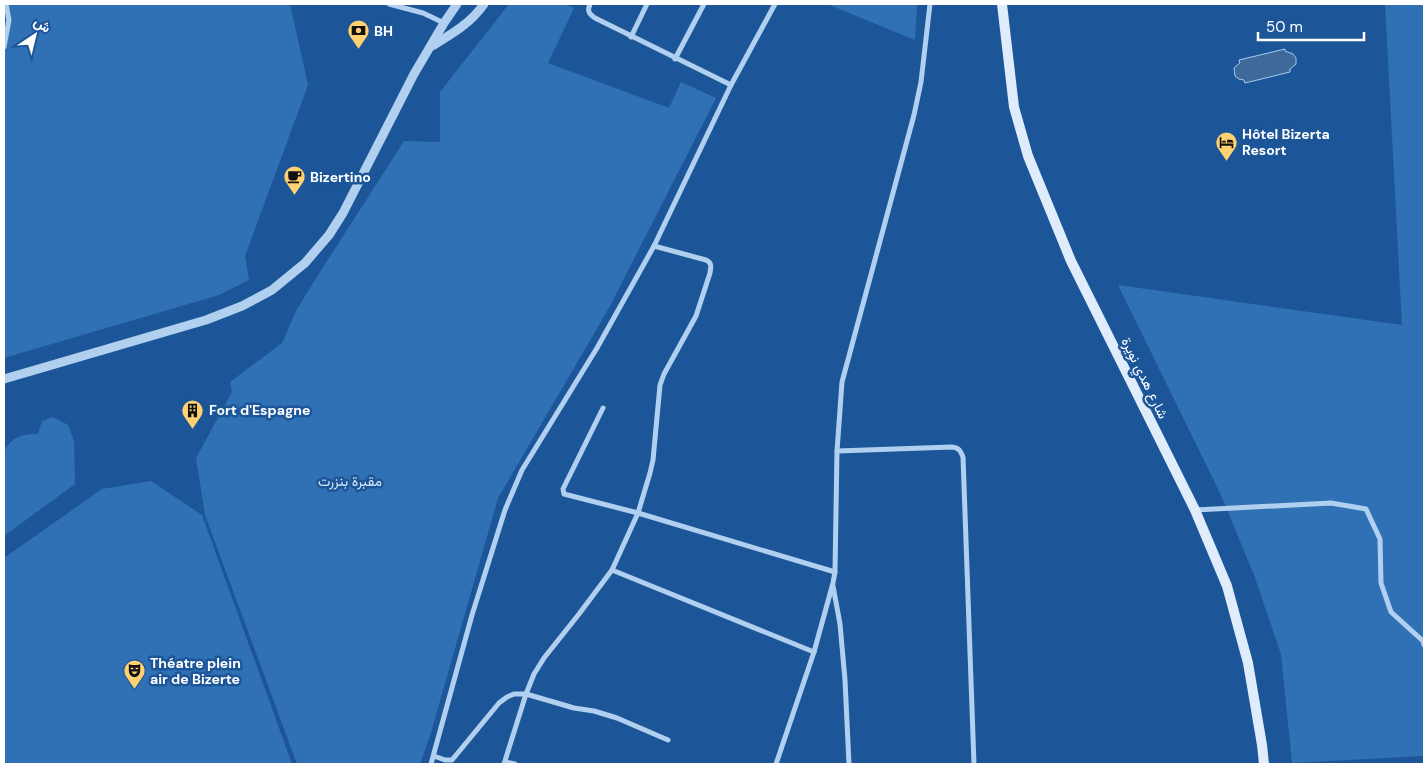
<svg xmlns="http://www.w3.org/2000/svg" width="1428" height="768" font-family="'DM Sans',Vazirmatn,sans-serif">
<rect width="100%" height="100%" fill="#1c5698"/>
<g fill="#3071b5">
<path d="M4,4h286l18,81 -63,171 4,24 -30,15 -215,63z"/>
<path d="M509,4h56l9,4 -26,55 121,45 12,-26 35,16 -107,210 -111,190 -68,238 -10,28h-123l-92,-249 -9,-57 36,-66 -2,-10 52,-39 14,-32 17,-28 91,-142 36,1v-50z"/>
<path d="M827,4h90l-2,36z"/>
<path d="M1385,4h39v752l-132,7 -11,-109 -27,-79 -33,-80 -103,-210 284,40z"/>
<path d="M53,417l15,8 6,16 1,43 -71,52c0,-13 -3,-79 1,-86 8,-14 18,-16 33,-16l4,-13z"/>
<path d="M151,481l51,34 90,249h-288v-206l98,-69z"/>
</g>
<path fill="#3f6998" stroke="#a4cbf2" d="M1285,49v2l8,3 3,4v6l-6,5v3l-45,11 -1,-3 -5,-1 -4,-3 -1,-8 6,-5 -1,-3z"/>
<g fill="none" stroke-linecap="round" stroke-linejoin="round">
<g stroke="#b1d0f0" stroke-width="5">
<path d="M389,4l34,9 21,10"/>
<path d="M590,4c-3,7 -1,10 5,14l136,67"/>
<path d="M631,37l16,-33"/>
<path d="M4,47l5,-27 -3,-16"/>
<path d="M675,59l29,-55"/>
<path d="M603,408l-40,81 1,5 74,19 197,59"/>
<path d="M837,451l115,-4c7,1 8,3 11,10l11,307"/>
<path d="M1195,510l136,-7 35,6 14,30 1,44 10,29 32,29 1,4"/>
<path d="M612,570l202,82"/>
<path d="M833,586l7,38 5,56 4,84"/>
<path d="M434,756l11,4h7l47,-57 8,-6 7,-3h12l48,14 20,3 23,7 51,22"/>
<path d="M505,762l10,2"/>
<path d="M431,764l41,-149 33,-105 17,-40 75,-122 57,-102 77,-161 44,-81"/>
<path d="M504,764l22,-70 8,-20 10,-16 35,-44 33,-44 26,-57 12,-40 3,-13 7,-75 4,-11 32,-58 14,-43c1,-7 2,-10 -4,-13l-52,-14"/>
<path d="M776,764l38,-112 19,-69 2,-11 2,-121 5,-69 72,-267 7,-33 9,-78"/>
</g>
<g stroke="#b1d0f0" stroke-width="9">
<path d="M432,46c20,-12 39,-23 52,-42"/>
<path d="M4,379l202,-59 36,-14 30,-16 33,-27 24,-28 14,-22 71,-139 30,-51 13,-19"/>
</g>
<path stroke="#deecfb" stroke-width="10" d="M1002,4l12,103 14,49 43,105 124,249 32,76 21,77 14,82 2,19"/>
</g>
<defs>
<symbol id="bank-pin" viewBox="-11 -11 22 30"><path d="M0 17L-7.5 6A9.5 9.5 0 1 1 7.5 6Z" fill="#ffd170" stroke="#1c5698"/><path d="M-6-4H6V4H-6ZM0-2.3a2.3 2.3 0 1 0 0 4.6a2.3 2.3 0 1 0 0-4.6Z" fill="#111"/></symbol>
<symbol id="hotel-pin" viewBox="-11 -11 22 30"><path d="M0 17L-7.5 6A9.5 9.5 0 1 1 7.5 6Z" fill="#ffd170" stroke="#1c5698"/><path d="M-6-4.5h1.5V1H6V5H4.5V3h-9V5H-6ZM-4 0a1.8 1.8 0 1 1 3.6 0ZM.5 0V-2.5h3Q6-2.5 6 0Z" fill="#111"/></symbol>
<symbol id="cafe-pin" viewBox="-11 -11 22 30"><path d="M0 17L-7.5 6A9.5 9.5 0 1 1 7.5 6Z" fill="#ffd170" stroke="#1c5698"/><path d="M-5.5-4.5H6V0H3Q3 3.5 0 3.5H-2.5Q-5.5 3.5-5.5 0ZM3-3.2v2h1.7v-2ZM-6 4.5H4V6H-6Z" fill="#111"/></symbol>
<symbol id="building-pin" viewBox="-11 -11 22 30"><path d="M0 17L-7.5 6A9.5 9.5 0 1 1 7.5 6Z" fill="#ffd170" stroke="#1c5698"/><path d="M-4-6H4V6H1V3H-1V6H-4ZM-2.5-4.3h1.7v1.8h-1.7ZM.8-4.3h1.7v1.8H.8ZM-2.5-1h1.7V.8h-1.7ZM.8-1h1.7V.8H.8Z" fill="#111"/></symbol>
<symbol id="theatre-pin" viewBox="-11 -11 22 30"><path d="M0 17L-7.5 6A9.5 9.5 0 1 1 7.5 6Z" fill="#ffd170" stroke="#1c5698"/><path d="M-5-5.5Q0-4 5-5.5V0Q5 5 0 6Q-5 5-5 0ZM-3.3-2.5H-1v1.5H-3.3ZM1-2.5H3.3v1.5H1ZM-2.8 1Q0 5.5 2.8 1Z" fill="#111"/></symbol>
</defs>
<g fill-rule="evenodd">
<use href="#bank-pin" x="346" y="18" width="25" height="34"/>
<use href="#hotel-pin" x="1214" y="130" width="25" height="34"/>
<use href="#cafe-pin" x="282" y="164" width="25" height="34"/>
<use href="#building-pin" x="180" y="398" width="25" height="34"/>
<use href="#theatre-pin" x="122" y="658" width="25" height="34"/>
</g>
<g text-anchor="middle" stroke-width="5" stroke-linejoin="round" paint-order="stroke">
<g font-size="14" font-weight="bold" fill="#fff" stroke="#1c5698" text-anchor="start">
<text x="374" y="36">BH</text>
<text x="1242" y="139">Hôtel Bizerta<tspan x="1242" dy="16">Resort</tspan></text>
<text x="310" y="182">Bizertino</text>
<text x="209" y="415">Fort d'Espagne</text>
<text x="150" y="668">Théatre plein<tspan x="150" dy="16">air de Bizerte</tspan></text>
</g>
<g font-size="14" fill="#fff" stroke="#1c5698">
<text transform="translate(1145 378) rotate(64)" y="5">شارع هدي نويرة</text>
</g>
<g font-size="14" fill="#d7e9fb" stroke="#1c5698">
<text x="350" y="486">مقبرة بنزرت</text>
</g>
</g>
<rect width="1428" height="768" fill="none" stroke="#ffffff" stroke-width="10"/>
<g transform="translate(35 35) rotate(35)" stroke="#1c5698" stroke-width="4" paint-order="stroke">
<path d="M0-4L9 19L0 12L-9 19Z" fill="#ffffff"/>
<text y="-8" font-size="14" font-weight="bold" text-anchor="middle" fill="#ffffff">ش</text>
</g>
<path d="M1258 32v8h106v-8" fill="none" stroke="#ffffff" stroke-width="2.5"/>
<text x="1266" y="32" font-size="15" fill="#ffffff" stroke="#1c5698" stroke-width="4" paint-order="stroke">50 m</text>
</svg>
